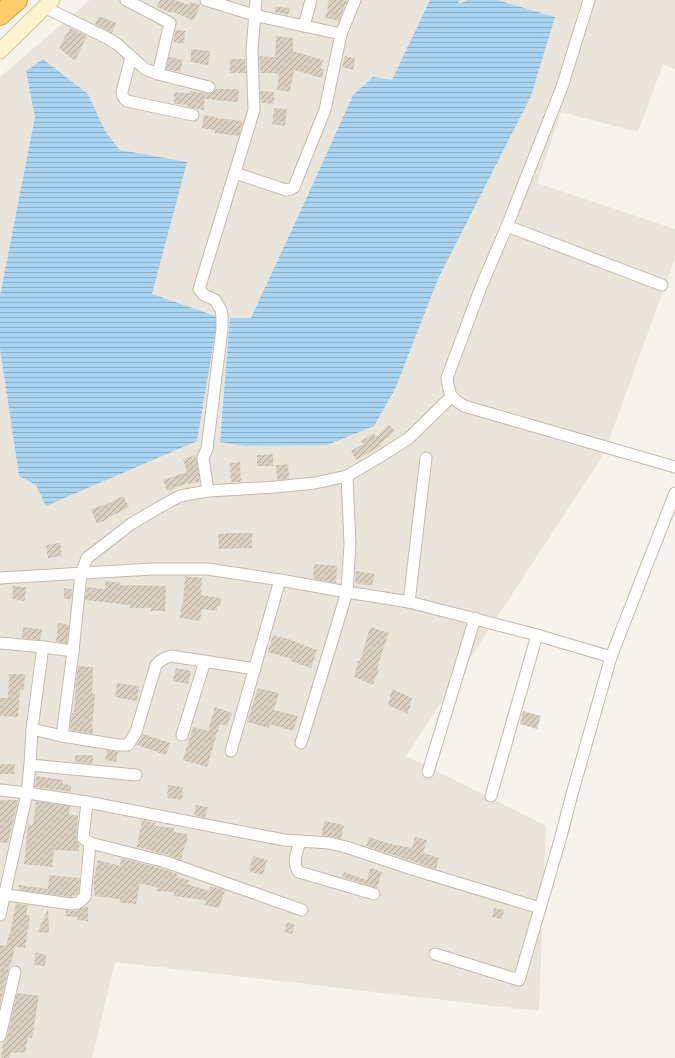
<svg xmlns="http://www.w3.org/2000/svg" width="675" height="1058" font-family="Barlow,sans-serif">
<defs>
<pattern id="water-rules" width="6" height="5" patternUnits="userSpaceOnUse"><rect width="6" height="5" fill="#a9d4f2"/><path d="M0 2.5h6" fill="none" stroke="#8caec5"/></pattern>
<pattern id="building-hatch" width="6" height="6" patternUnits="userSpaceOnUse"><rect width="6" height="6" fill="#d8cfc1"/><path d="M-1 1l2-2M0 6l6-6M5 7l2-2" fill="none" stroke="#b1aa9e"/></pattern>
</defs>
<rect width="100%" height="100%" fill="#f6f3ec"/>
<path fill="#eae5da" d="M90,0h585v69l-12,-5 -25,68 -77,-20 -24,71 138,46v29l-71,196 -198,302 140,70 -7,185 -424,-49 -23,96h-92v-981z"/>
<g fill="url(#water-rules)">
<path d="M430,0h28l1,4 9,-4h29l58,17 -24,79 -93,183 -43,110 -21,37 -47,19 -82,1 -25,-4 10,-124h21l57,-123 45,-100 20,-18 19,3z"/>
<path d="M43,59l45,35 17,37 15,19 67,12 -35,132 66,23 -21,124 -151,65 -10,-21 -17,-9 -19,-128v-52l35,-179 -9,-46z"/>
</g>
<g fill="url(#building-hatch)">
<path d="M160,0h15l14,5 1,-3 10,3 -6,16 -23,-10v2l-14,-6z"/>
<path d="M329,0h18l-8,21 -14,-3 3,-11h-1z"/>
<path d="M275,7l15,1 -2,7 -13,-3z"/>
<path d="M99,16l17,7 -4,10 -17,-9z"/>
<path d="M70,28l17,8 -12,25 -16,-13z"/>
<path d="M176,30l9,1 -1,13 -11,-2z"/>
<path d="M276,36l17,2v13l30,9 -2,9 3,1 -2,8 -28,-8 -4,22 -13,-2 2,-16h-3v-1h-16l-1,-17 16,1z"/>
<path d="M191,49l19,2 -2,14 -17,-3z"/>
<path d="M345,56l10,2 -2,12 -11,-3z"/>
<path d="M169,57l14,3 -3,12 -14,-3z"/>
<path d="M230,59h15l1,14h-16z"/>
<path d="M216,89h23l-1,13 -33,-3 1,-6 5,1z"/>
<path d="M190,91l15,2 -1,17 -16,-3v-2l-14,-1v-12l16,1z"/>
<path d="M260,91l14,1v12l-13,-1z"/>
<path d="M274,108l13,1 -2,17 -13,-2z"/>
<path d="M204,115l13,2 -1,1 27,3 -4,15 -24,-3v-3l-13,-2z"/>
<path d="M389,425l6,6 -15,13 1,2 -25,14 -5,-9 12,-7 -2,-3 13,-8 2,4z"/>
<path d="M273,454v12h-16v-11z"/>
<path d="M196,455l4,27 -11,2 -1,-1 -21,8 -4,-11 24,-8 -4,-13z"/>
<path d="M240,462l1,20h-10l-1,-19z"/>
<path d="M288,464l1,15 -12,1 -1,-15z"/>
<path d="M123,496l6,11 -21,11v1l-11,5 -6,-15 12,-4v1z"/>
<path d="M235,533h17v15l-33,1 -1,-15z"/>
<path d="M60,543l2,13 -14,2 -2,-13z"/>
<path d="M314,564l23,2 -1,17 -23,-4z"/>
<path d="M356,571l19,3 -3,12 -17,-3z"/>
<path d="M185,576l17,2 -1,17 20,3 -1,8h-3v5l-15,-2 -2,12 -20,-3 2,-14h1z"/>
<path d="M105,581l16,2 -1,2 46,1 -1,25h-14v-3h-21v-3l-45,-5 2,-13 18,2z"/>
<path d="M13,586l13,1 -1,14 -13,-2z"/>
<path d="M64,588l8,1 -1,10h-7z"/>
<path d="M58,623l11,2 -2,18 -11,-1z"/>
<path d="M23,627l19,2 -2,11 -18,-2z"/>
<path d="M370,627l19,6 -6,16 -6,20h2l-6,16 -19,-8 4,-16h2z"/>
<path d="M273,635l22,6v1l22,8 -6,18 -20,-7 1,-2 -24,-7z"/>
<path d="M78,666l15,1 -1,26 3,1 -3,34h1v6l-23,-4 2,-17h2l2,-32z"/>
<path d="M176,668l15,3 -3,13 -15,-3z"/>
<path d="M9,674h16l-1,16h-4l-2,27 -18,-1v-18h8z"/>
<path d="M117,683l22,3 -2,15 -22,-4z"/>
<path d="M258,688l21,5 -5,17 24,6 -5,15 -23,-7 -1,4 -22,-6z"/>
<path d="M392,689l20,9 -4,16 -20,-9z"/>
<path d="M215,707l17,6 -5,13 -7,-2 -13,43 -24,-7 10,-33 15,4z"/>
<path d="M523,711l18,5 -4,13 -17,-5z"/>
<path d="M143,734l27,9 -4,12 -29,-10z"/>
<path d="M107,750l11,2 -2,10 -11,-2z"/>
<path d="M75,755h18v9l-18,-2z"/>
<path d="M0,764h15l-1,10h-14z"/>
<path d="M36,776l27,4v4l8,1v7l-35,-5h-1z"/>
<path d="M168,785l15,2 -1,13 -15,-2z"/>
<path d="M0,800h18l-10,43 -8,-1z"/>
<path d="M36,801l34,5 -1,9 9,1 -2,21 1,4 2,3v7l-25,-1 -2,17 -28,-3 4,-40 5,1z"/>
<path d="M196,805l12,2 -3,11 -11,-3z"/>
<path d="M142,820l13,3v3l19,2v4l14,2 -2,11h-1l-4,15 -13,-5 -31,-8z"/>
<path d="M325,821l19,4 -3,14 -20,-4z"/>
<path d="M369,837l28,9v-1l15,3 3,-11 12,3 -4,13 16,5 -3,11 -70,-23z"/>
<path d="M253,856l14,4 -4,15 -14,-4z"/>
<path d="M121,858l43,11 14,5 -1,3 12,3 -1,4 21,7 1,-4 8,1 7,2 -6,18 -14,-3 1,-5 -32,-4v-4l-18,-1 2,-3 -18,-5 -4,21 -16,-1v-4l-25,-3 -2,-14 5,-22 22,6z"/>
<path d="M370,868l12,4 -5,16 -35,-11 2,-5 23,8z"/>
<path d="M49,875l31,3 -2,16 -3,2 -4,1 -52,-7v-5l29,4z"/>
<path d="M16,903l12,2 -2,10 4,1 -5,32 -10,-1 -4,17 -1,-1 -10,42v-60l6,1 3,-12h1z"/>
<path d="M84,907h4v14l-11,-1 1,-3 -13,-1 1,-6 6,1 7,-1z"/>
<path d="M48,908l1,25 -11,-1z"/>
<path d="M494,908l10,2 -2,9 -10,-2z"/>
<path d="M287,922l8,3 -3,9 -8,-2z"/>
<path d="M36,952l10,3 -1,11 -11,-1z"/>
<path d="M17,993l22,3 -7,42 -4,-1 -3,16 -8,-1v1l-6,-1 -2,6h-8l2,-16 3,-1z"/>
</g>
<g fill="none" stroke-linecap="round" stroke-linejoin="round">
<defs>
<g id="street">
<path d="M126,0l44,23 -12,51"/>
<path d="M206,0l48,15 87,19"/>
<path d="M589,0l-27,87 -55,139 -26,61 -34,91c3,18 2,18 17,28l211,61"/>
<path d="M44,7l63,31 10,6 28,25 13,5 51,13"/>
<path d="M304,26l7,-26"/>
<path d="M131,57l-9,35c0,4 1,6 5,9l66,14"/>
<path d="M235,173l51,17 5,-1 3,-2 31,-77 16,-76 14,-34"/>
<path d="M507,226l155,59"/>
<path d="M208,491l-5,-33 4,-9 15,-120v-13l-1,-6 -6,-10 -11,-5 -5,-6 55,-179 -2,-59 4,-51"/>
<path d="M0,578l152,-9h56l72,11 67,12 62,10 128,33 74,22"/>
<path d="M409,602l17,-144"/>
<path d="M0,643l43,4 30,4"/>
<path d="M32,729l30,7 11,-85 8,-77 6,-16 44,-34 27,-16 22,-12 28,-5 67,-4 40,-4 32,-7 34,-20 28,-18 42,-41"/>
<path d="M182,735l23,-74"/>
<path d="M62,736l56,9h10l8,-13 20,-67c4,-5 8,-7 15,-9l84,13"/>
<path d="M301,743l46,-151 3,-48 -3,-68"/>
<path d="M231,751l49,-171"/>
<path d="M30,765l106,10"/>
<path d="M428,772l47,-154"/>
<path d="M0,790l27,3 60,9 197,38 45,3 17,4 66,22 128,39"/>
<path d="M491,796l46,-161"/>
<path d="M87,802l-4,36 7,5 76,19 136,48"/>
<path d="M300,841c-2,9 -9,23 -1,31l75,22"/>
<path d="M0,894l71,10 7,-1 7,-6 5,-54"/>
<path d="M0,915l27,-122 3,-28 2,-36 11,-82"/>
<path d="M435,954l84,26 41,-140 12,-46 39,-137 64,-164"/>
<path d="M0,1036l15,-64"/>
</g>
<path id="secondary" d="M0,51l52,-51"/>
<path id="highway" d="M0,15l17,-15"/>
</defs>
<use href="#street" stroke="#c2bbae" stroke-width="13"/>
<use href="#secondary" stroke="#d6c79b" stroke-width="17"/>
<use href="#highway" stroke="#e0a43c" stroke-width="22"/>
<use href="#street" stroke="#fff" stroke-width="11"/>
<use href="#secondary" stroke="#fff3cd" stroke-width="15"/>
<use href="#highway" stroke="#ffcf6e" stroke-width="20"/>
</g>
</svg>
